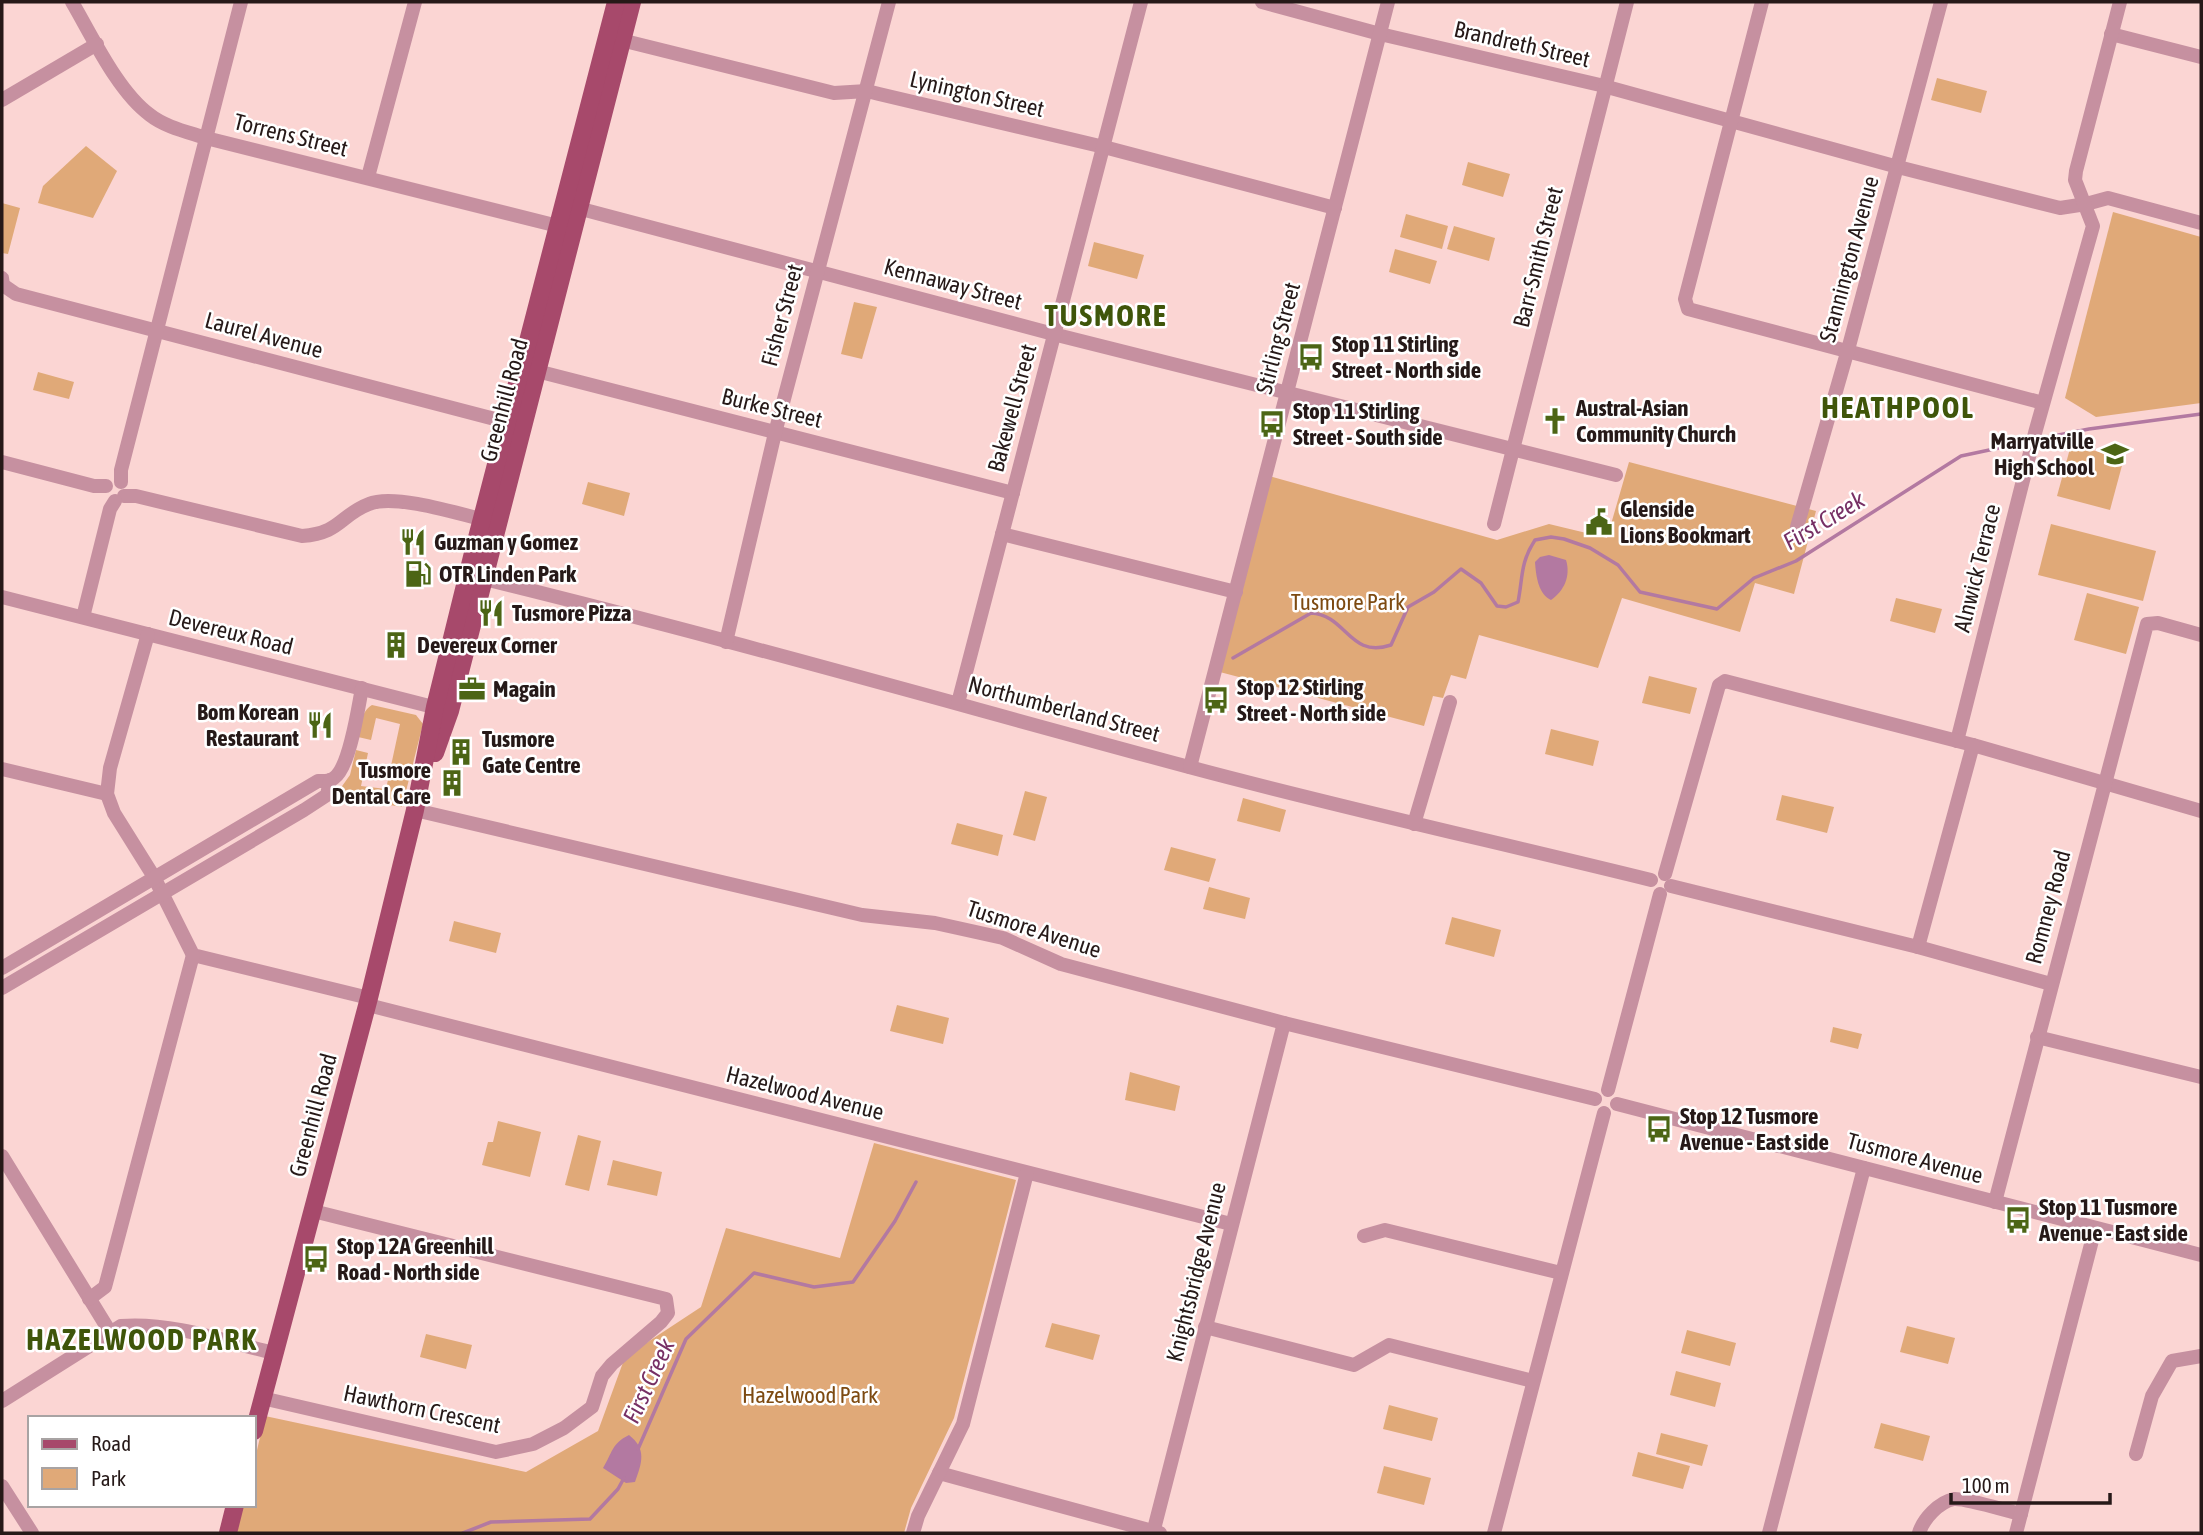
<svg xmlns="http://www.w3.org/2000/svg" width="2203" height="1535" font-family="'Asap Condensed',sans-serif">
<rect width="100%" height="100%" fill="#fbd5d3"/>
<g fill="#e0a978">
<path d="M1937,78l50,13 -6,22 -50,-13z"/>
<path d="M86,146l31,25 -24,47 -55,-15 5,-17z"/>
<path d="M1468,162l42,12 -7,23 -41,-12z"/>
<path d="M2,203l18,5 -12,46 -6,-1z"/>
<path d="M2113,212l88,25v166l-105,14 -31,-19z"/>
<path d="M1406,214l42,12 -6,23 -42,-12z"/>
<path d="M1454,226l41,12 -6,23 -42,-12z"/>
<path d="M1094,242l50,13 -7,24 -49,-13z"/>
<path d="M1395,249l42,12 -7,23 -41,-12z"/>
<path d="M854,302l23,5 -15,52 -21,-5z"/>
<path d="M38,372l36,10 -5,17 -36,-9z"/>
<path d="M2071,445l53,13 -14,52 -53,-14z"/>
<path d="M1629,462l187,49 -22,83 -39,-11 -15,49 -118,-34 -24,70 -119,-33 -13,44 -15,-4 -8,23 -10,-2 -9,30 -208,-55 50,-196 231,65 52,-16 58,14z"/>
<path d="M588,482l42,11 -6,23 -42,-12z"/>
<path d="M2051,524l105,27 -13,50 -105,-26z"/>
<path d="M2087,593l52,14 -13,47 -52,-14z"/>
<path d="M1896,598l46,11 -7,24 -45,-12z"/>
<path d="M1649,676l48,12 -7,26 -48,-11z"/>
<path d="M372,705l44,10 7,9 -21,83 -49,-8 -5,2 -8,-12 10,-14 6,-25 12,3 -7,33 25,3 14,-65 -24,-6 -5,22 -13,-3c3,-11 3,-26 14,-32z"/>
<path d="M1551,729l48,12 -6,25 -48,-12z"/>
<path d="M1025,791l22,6 -12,44 -22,-6z"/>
<path d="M1782,795l52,12 -7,26 -51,-13z"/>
<path d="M1243,798l43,12 -6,22 -43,-11z"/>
<path d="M957,823l46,12 -5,21 -47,-12z"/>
<path d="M1171,847l45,12 -7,23 -45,-12z"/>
<path d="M1209,887l41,11 -5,21 -42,-10z"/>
<path d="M1452,917l49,13 -7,27 -49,-13z"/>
<path d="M454,921l47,12 -5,20 -47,-12z"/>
<path d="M897,1005l52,13 -6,26 -53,-13z"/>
<path d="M1833,1027l29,7 -4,15 -28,-7z"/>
<path d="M1130,1072l50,14 -5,25 -50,-11z"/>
<path d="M498,1121l43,11 -11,45 -48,-12 6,-23h5z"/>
<path d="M578,1135l23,6 -12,50 -24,-6z"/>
<path d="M874,1143l142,37 -62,238 -43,90 -7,25h-667l6,-28h11v-42l11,-47 261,56 72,-41 27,-74 76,-50 25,-79 114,30z"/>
<path d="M613,1160l49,12 -5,24 -50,-11z"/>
<path d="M1052,1323l48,12 -7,25 -48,-13z"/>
<path d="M1907,1326l48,12 -7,26 -48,-12z"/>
<path d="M1687,1330l49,13 -6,23 -49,-13z"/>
<path d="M426,1334l46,11 -6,24 -46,-12z"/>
<path d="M1676,1371l45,12 -6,24 -45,-12z"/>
<path d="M1389,1405l49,13 -6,23 -49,-12z"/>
<path d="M1881,1423l49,13 -7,25 -49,-13z"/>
<path d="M1661,1433l47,12 -6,21 -46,-12z"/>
<path d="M1638,1452l52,14 -7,23 -51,-13z"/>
<path d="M1384,1466l47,12 -7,27 -47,-12z"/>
</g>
<g fill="#b379a1">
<path d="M1549,555l17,5c5,16 -2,31 -15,40 -13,-6 -15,-24 -16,-38l5,-5z"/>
<path d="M629,1435c18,14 13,28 6,47l-9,1 -23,-15c10,-16 8,-24 26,-33z"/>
</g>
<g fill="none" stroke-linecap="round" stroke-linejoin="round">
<g stroke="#b379a1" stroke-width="3.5">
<path d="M2038,439l51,-10 112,-15"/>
<path d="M1233,658l78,-45c36,2 38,46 80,32l17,-38 26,-15 27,-23 20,14 16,23 9,1 12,-5c5,-25 2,-39 17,-62l16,-3 13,2 26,9 28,17 22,27 77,17 37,-31 42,-17 165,-105 66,-14"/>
<path d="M638,1449l48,-110 68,-66 60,14 39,-5 42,-61 21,-39"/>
<path d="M463,1533l28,-11 99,-3 28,-30 6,-11"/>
</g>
<g stroke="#c690a0" stroke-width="14">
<path d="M72,2c20,34 46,90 78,113 15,12 38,17 56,23l352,88"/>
<path d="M1262,2l118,32 220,51 298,82 162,41 26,-4 22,-6 93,25"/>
<path d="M1762,2l-77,297 3,10 355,94"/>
<path d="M2111,34l90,23"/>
<path d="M613,38l221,55 33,-2 12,3 225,53 231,61"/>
<path d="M2,100l95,-56"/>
<path d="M368,177l47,-175"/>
<path d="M570,206l491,130 555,139"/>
<path d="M2,278l1,7 13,9 498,130"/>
<path d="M529,369l484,124"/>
<path d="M2,462l92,24h12"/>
<path d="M121,482v-12l120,-468"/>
<path d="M124,496h12l166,40c39,-3 38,-21 67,-32 26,-11 94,11 123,18"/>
<path d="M1494,524l133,-522"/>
<path d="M1797,527l52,-181 92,-344"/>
<path d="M1002,534l234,58"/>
<path d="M476,577c239,58 475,126 713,190 153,41 308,75 462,113"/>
<path d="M2,597l443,113"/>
<path d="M83,617l27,-108 5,-8"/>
<path d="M148,634l-38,134 -3,26 7,19 40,64 39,78 176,43"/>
<path d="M726,642l49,-209 114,-431"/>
<path d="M958,703l183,-701"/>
<path d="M1957,741l78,-308 58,-207 -18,-46 1,-9 44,-169"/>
<path d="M1190,767l198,-765"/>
<path d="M2,769l105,25"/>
<path d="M415,810l447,105 73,8 68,15 58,26 223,59 311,76"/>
<path d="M1414,824l36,-122"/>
<path d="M1665,874l54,-189 6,-4 248,64 228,66"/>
<path d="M1671,886l247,61 133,37"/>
<path d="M1918,947l55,-202"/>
<path d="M2,968l316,-187c5,0 11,1 16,-3 16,-11 24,-70 28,-90"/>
<path d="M2,988l302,-178 23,-15 3,-15"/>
<path d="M368,1005l863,219"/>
<path d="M2037,1037l164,40"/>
<path d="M1608,1090l52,-196"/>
<path d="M1617,1104l584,151"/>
<path d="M2,1156l108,176"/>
<path d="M1995,1202l152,-578 11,-1 43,12"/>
<path d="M1364,1236l21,-6 176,43"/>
<path d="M89,1299l16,-12 88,-332"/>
<path d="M1205,1327l149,38 35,-20 144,36"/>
<path d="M262,1398l234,54 37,-8 31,-16 28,-21 10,-31 10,-12 49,-42 7,-9 -2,-14 -353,-88"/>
<path d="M2,1401l119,-75c51,-4 103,15 152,27"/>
<path d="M2136,1454l16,-58 20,-35 29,-5"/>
<path d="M939,1473l221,60"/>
<path d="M2,1486l30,47"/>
<path d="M913,1533l5,-17 45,-92 64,-251"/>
<path d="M1153,1533l131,-510"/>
<path d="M1494,1533l110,-420"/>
<path d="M1769,1533l95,-365"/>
<path d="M1919,1533c4,-14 20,-31 35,-34 12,-1 53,12 67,15"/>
<path d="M2016,1533l79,-304"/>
</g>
<g stroke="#a7496b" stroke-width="18">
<path d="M435,753l15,-42 182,-709"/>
<path d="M254,1431l115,-433 46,-188 20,-103 37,-150 144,-555"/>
<path d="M228,1533l7,-28"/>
</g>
</g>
<defs>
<symbol id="bus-bare" viewBox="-9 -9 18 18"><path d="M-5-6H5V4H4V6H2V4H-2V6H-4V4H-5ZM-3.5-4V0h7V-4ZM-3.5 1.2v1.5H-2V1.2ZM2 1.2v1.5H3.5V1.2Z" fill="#4c6515" stroke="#fff" stroke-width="2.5" paint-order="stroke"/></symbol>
<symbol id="church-bare" viewBox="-9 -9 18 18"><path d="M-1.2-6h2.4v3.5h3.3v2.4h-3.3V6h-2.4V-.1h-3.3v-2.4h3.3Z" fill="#4c6515" stroke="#fff" stroke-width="2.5" paint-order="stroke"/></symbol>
<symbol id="school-bare" viewBox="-9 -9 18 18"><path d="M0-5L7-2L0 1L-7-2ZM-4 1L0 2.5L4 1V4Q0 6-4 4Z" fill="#4c6515" stroke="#fff" stroke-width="2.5" paint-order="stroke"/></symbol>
<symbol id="civic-bare" viewBox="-9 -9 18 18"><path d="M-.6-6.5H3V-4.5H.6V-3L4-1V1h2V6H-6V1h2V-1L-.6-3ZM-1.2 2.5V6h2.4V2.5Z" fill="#4c6515" stroke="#fff" stroke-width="2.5" paint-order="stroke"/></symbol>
<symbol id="restaurant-bare" viewBox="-9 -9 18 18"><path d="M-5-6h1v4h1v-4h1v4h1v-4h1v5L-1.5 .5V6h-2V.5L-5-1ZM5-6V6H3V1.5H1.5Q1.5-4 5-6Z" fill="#4c6515" stroke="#fff" stroke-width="2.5" paint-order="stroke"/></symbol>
<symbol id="fuel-bare" viewBox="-9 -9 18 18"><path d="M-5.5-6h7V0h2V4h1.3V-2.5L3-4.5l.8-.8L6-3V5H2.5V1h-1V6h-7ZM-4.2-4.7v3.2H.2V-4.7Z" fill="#4c6515" stroke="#fff" stroke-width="2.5" paint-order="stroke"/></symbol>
<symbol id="building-bare" viewBox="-9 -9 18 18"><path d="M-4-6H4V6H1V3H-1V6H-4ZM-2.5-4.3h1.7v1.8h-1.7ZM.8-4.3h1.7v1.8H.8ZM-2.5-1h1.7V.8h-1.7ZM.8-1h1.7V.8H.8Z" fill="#4c6515" stroke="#fff" stroke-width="2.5" paint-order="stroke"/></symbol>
<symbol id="office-bare" viewBox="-9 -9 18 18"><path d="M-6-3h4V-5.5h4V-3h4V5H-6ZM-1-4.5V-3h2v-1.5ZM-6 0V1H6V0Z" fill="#4c6515" stroke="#fff" stroke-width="2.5" paint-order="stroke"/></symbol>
</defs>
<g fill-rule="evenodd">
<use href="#bus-bare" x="1292" y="338" width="38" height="38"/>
<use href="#church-bare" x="1536" y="402" width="38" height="38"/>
<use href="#bus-bare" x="1253" y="405" width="38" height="38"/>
<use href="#school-bare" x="2096" y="435" width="38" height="38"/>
<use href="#civic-bare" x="1580" y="503" width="38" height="38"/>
<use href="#restaurant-bare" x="394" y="523" width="38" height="38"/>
<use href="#fuel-bare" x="399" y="555" width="38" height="38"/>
<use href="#restaurant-bare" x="472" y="594" width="38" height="38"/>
<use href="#building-bare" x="377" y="626" width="38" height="38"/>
<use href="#office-bare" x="453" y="670" width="38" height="38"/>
<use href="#bus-bare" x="1197" y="681" width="38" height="38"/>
<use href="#restaurant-bare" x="301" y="706" width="38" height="38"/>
<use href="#building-bare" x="442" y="733" width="38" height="38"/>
<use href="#building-bare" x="433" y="764" width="38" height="38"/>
<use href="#bus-bare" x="1640" y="1110" width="38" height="38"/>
<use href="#bus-bare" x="1999" y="1201" width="38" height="38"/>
<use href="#bus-bare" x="297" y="1240" width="38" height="38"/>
</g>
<g text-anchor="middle" stroke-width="5" stroke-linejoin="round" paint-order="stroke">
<g font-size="23" fill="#261918" stroke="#fff">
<text transform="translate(1522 44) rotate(13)" y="8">Brandreth Street</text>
<text transform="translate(977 94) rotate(13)" y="8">Lynington Street</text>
<text transform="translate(291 135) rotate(14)" y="8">Torrens Street</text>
<text transform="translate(1538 257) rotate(-76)" y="8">Barr-Smith Street</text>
<text transform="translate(1849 259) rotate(-75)" y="8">Stannington Avenue</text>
<text transform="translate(953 284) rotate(15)" y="8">Kennaway Street</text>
<text transform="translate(782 315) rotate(-75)" y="8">Fisher Street</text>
<text transform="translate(264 335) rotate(15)" y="8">Laurel Avenue</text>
<text transform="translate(1278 338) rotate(-75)" y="8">Stirling Street</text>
<text transform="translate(504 400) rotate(-75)" y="8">Greenhill Road</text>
<text transform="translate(772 408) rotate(14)" y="8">Burke Street</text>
<text transform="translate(1012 408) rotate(-75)" y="8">Bakewell Street</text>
<text transform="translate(1977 568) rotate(-76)" y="8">Alnwick Terrace</text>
<text transform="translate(231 632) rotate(14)" y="8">Devereux Road</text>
<text transform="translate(1064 709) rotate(15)" y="8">Northumberland Street</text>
<text transform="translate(2048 907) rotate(-75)" y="8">Romney Road</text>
<text transform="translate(1034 929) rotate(18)" y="8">Tusmore Avenue</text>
<text transform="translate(805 1093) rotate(14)" y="8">Hazelwood Avenue</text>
<text transform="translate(313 1115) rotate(-75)" y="8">Greenhill Road</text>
<text transform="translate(1915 1158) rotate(15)" y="8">Tusmore Avenue</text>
<text transform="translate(1196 1272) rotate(-76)" y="8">Knightsbridge Avenue</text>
<text transform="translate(422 1409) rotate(12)" y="8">Hawthorn Crescent</text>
</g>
<g font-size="23" font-weight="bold" fill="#261918" stroke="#fff" text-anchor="start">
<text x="1332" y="352">Stop 11 Stirling<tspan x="1332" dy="26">Street - North side</tspan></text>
<text x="1576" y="416">Austral-Asian<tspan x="1576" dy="26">Community Church</tspan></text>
<text x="1293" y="419">Stop 11 Stirling<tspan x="1293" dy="26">Street - South side</tspan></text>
<text x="2094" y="449" text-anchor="end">Marryatville<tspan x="2094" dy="26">High School</tspan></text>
<text x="1620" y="517">Glenside<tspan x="1620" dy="26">Lions Bookmart</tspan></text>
<text x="434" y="550">Guzman y Gomez</text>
<text x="439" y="582">OTR Linden Park</text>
<text x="512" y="621">Tusmore Pizza</text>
<text x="417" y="653">Devereux Corner</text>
<text x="1237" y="695">Stop 12 Stirling<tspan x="1237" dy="26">Street - North side</tspan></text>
<text x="493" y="697">Magain</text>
<text x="299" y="720" text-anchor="end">Bom Korean<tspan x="299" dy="26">Restaurant</tspan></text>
<text x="482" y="747">Tusmore<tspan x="482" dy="26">Gate Centre</tspan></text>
<text x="431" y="778" text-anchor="end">Tusmore<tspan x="431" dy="26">Dental Care</tspan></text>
<text x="1680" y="1124">Stop 12 Tusmore<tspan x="1680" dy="26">Avenue - East side</tspan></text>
<text x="2039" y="1215">Stop 11 Tusmore<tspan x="2039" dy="26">Avenue - East side</tspan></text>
<text x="337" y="1254">Stop 12A Greenhill<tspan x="337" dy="26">Road - North side</tspan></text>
</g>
<g font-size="23" fill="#7d4a11" stroke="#fff">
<text x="1348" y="610">Tusmore Park</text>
<text x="810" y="1403">Hazelwood Park</text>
</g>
<g font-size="24" font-style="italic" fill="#773065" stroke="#fff">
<text transform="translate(1824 521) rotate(-31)" y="8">First Creek</text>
<text transform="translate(649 1381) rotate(-65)" y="8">First Creek</text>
</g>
<g font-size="30" font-weight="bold" letter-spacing="2" fill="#3f550a" stroke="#fff">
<text x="1106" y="326">TUSMORE</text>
<text x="1898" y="418">HEATHPOOL</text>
<text x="142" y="1350">HAZELWOOD PARK</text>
</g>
</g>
<rect width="2203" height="1535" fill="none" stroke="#261918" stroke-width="7"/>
<rect x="28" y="1416" width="228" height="91" fill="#ffffff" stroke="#a8a3a3" stroke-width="2"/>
<rect x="42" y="1439" width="35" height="10" fill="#a7496b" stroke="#a8a3a3" stroke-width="2"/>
<text x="91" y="1451" font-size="21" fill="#261918">Road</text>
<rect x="42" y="1468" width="35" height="21" fill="#e0a978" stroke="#a8a3a3" stroke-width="2"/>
<text x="91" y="1486" font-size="21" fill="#261918">Park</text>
<path d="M1951 1493v10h159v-10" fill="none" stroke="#261918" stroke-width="3.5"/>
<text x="1962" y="1493" font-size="21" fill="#261918" stroke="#ffffff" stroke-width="5" paint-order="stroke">100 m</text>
</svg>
